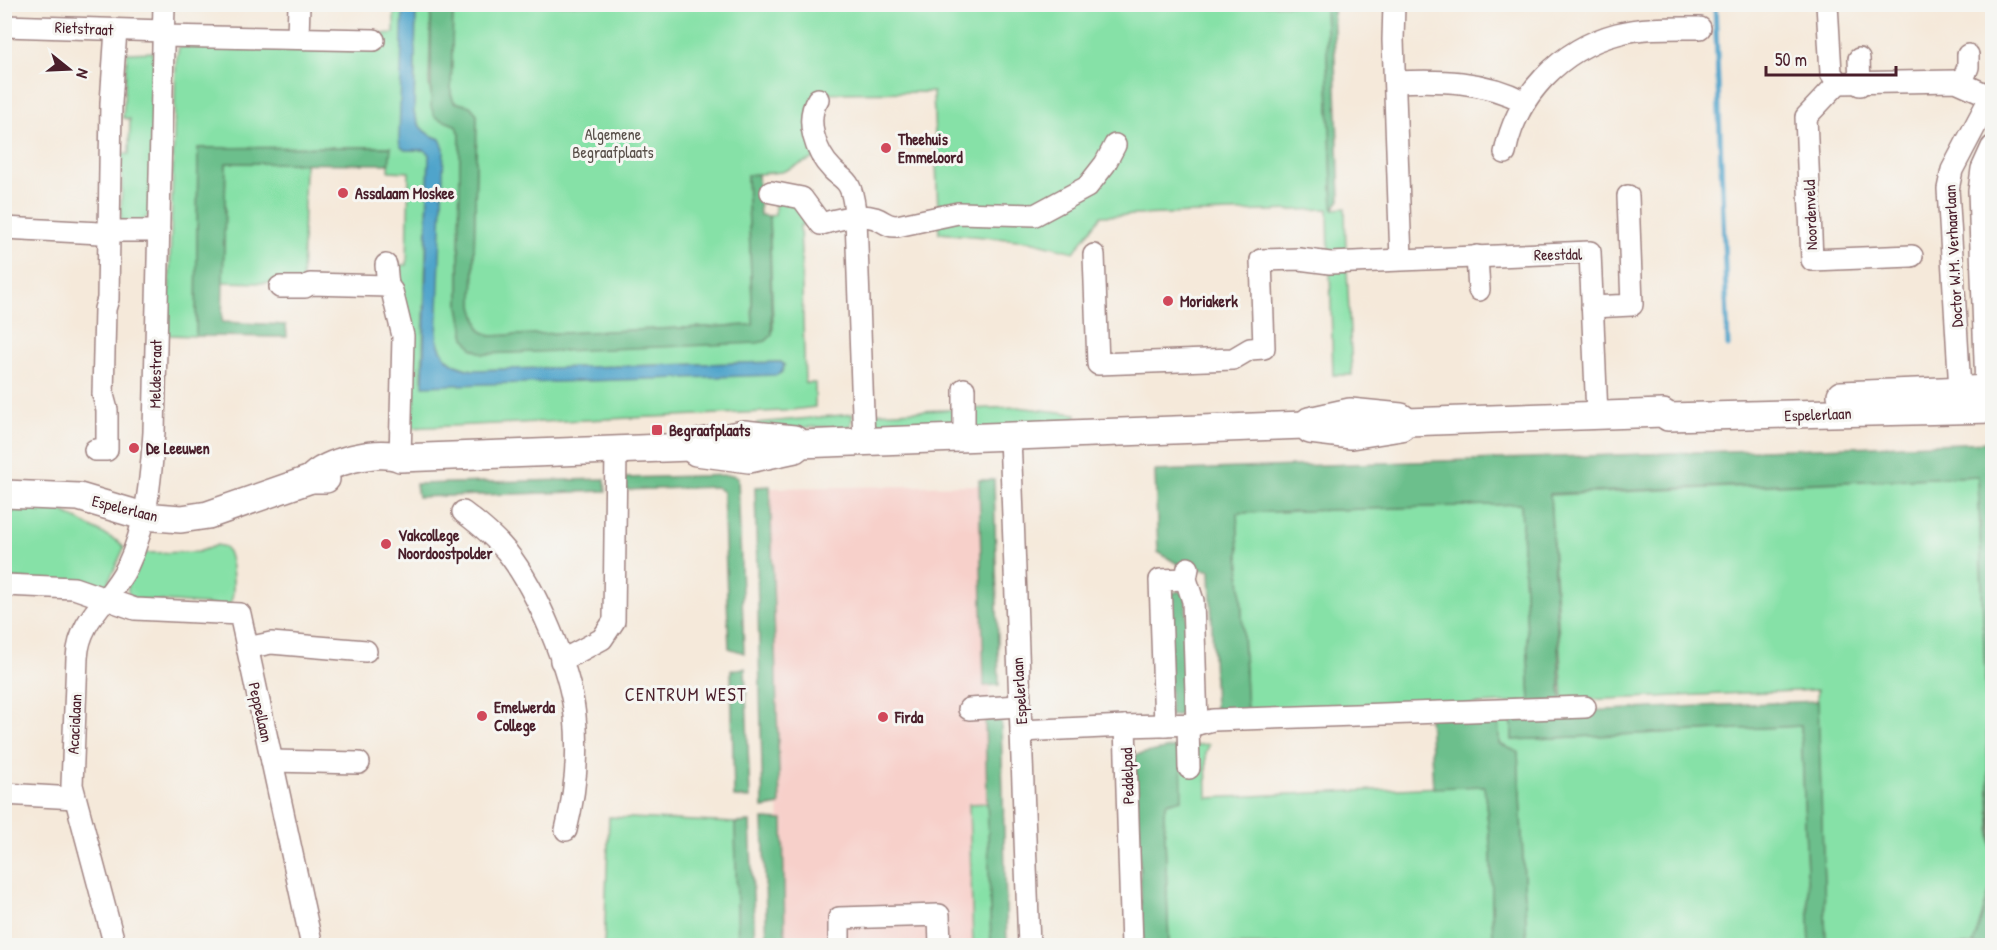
<svg xmlns="http://www.w3.org/2000/svg" width="1997" height="950" font-family="'Patrick Hand',sans-serif">
<rect width="100%" height="100%" fill="#f6f6f2"/>
<filter id="ink" filterUnits="userSpaceOnUse"><feTurbulence type="fractalNoise" baseFrequency=".0167" numOctaves="2"/><feDisplacementMap in="SourceGraphic" scale="12" xChannelSelector="R" yChannelSelector="G"/><feConvolveMatrix kernelMatrix="1 2 1 2 8 2 1 2 1" color-interpolation-filters="sRGB"/></filter>
<filter id="wash" filterUnits="userSpaceOnUse"><feTurbulence type="fractalNoise" baseFrequency=".008" numOctaves="4" result="noise"/><feDisplacementMap in="SourceGraphic" scale="24" xChannelSelector="R" yChannelSelector="G"/><feGaussianBlur stdDeviation="1.35" result="paint"/><feColorMatrix in="noise" values="0 0 0 0 0 0 0 0 0 0 0 0 0 0 0 0 0 1.4 0 .05"/><feComposite in="paint" operator="in"/></filter>
<g filter="url(#wash)">
<rect width="100%" height="100%" fill="#f5e9da"/>
<path fill="#f7d0ca" d="M984,485l13,460h-215l-12,-457z"/>
<g fill="#86e1a7" stroke="#688069" stroke-width="1.5">
<path d="M394,5h9l-3,141 5,4h19l5,4 -7,226 362,-15 -3,-3 -307,8c-21,-2 -33,-12 -37,-32l3,-199c-15,-5 -22,-11 -26,-27l2,-107h15l-2,79 6,33 20,8 5,8 -1,173 6,32 7,10 11,6 282,-13 7,-6 1,-9 -4,-110 6,-1v-16l19,2 19,23 -13,1 5,158h10v24l-31,4 -376,17 -16,-163h15l2,-93 -20,-1 1,-24 -192,1 -2,188 -28,-1 8,-273 3,-15 215,-14z"/>
<path d="M453,5h872l8,204 12,-1 1,48h-17l-1,-47 -227,7 -27,36 -44,-11 -91,-8 -6,-141 -116,1v64l-35,15 -35,3 6,150 -263,11 -10,-6 -7,-24 4,-192 -7,-8 -16,-4 -3,-8z"/>
<path d="M156,52l-3,158 -13,14 -19,-3 1,-49 -7,-6 1,-12h13l1,-35 -7,-1 4,-65z"/>
<path d="M226,163h79l-3,121 -79,-2z"/>
<path d="M1330,270h17l5,105h-19z"/>
<path d="M1017,407l59,7 -1,11 -120,4 -84,-5 -2,-11z"/>
<path d="M853,414l-2,12 -96,3 2,-6z"/>
<path d="M1978,476l14,407 -19,62h-147l-9,-255 -254,11 -13,-206z"/>
<path d="M5,504l49,3 65,35 5,6 -17,37 -7,2 -95,-9z"/>
<path d="M1521,504l9,198 -283,12 -10,-201z"/>
<path d="M217,545l8,2c8,9 12,51 3,59l-96,-7c-12,-13 3,-32 10,-46l56,-1z"/>
<path d="M1498,712l14,2v26l289,-14 9,219h-283l-9,-193 -19,-8z"/>
<path d="M1210,744l-4,8 1,46 277,-13 7,67 2,93h-324l-5,-134 17,-65z"/>
<path d="M988,803l3,142h-18l-4,-141z"/>
<path d="M609,817l126,6 3,122 -134,1z"/>
</g>
<g fill="#6cbf8c" stroke="#5b6f5c" stroke-width="1.5">
<path d="M431,5h22l-2,89 3,8 16,4 7,8 -4,192 7,24 10,6 263,-11 -6,-150 11,-1 2,41 9,1 3,119 -6,6 -9,2 -274,11 -11,-6 -7,-10 -6,-32 1,-173 -5,-8 -20,-8 -4,-10z"/>
<path d="M1325,5h8l7,195 -7,9z"/>
<path d="M391,147l-2,17 -163,-1 -4,159 64,3 1,12 -91,-1 2,-188z"/>
<path d="M1992,442v426l-14,-392 -428,18 11,207 -31,1 -9,-198 -284,9 10,201 -23,1 -9,-6 -5,-139 -26,-2 -26,-16 -3,-81z"/>
<path d="M733,475l5,2 6,176 -15,-5 -6,-156 -7,-5 -91,3v-12z"/>
<path d="M605,479l1,12 -188,6 -2,-13z"/>
<path d="M979,480h15l5,205 -15,1z"/>
<path d="M770,486l10,319 -17,3 -8,-321z"/>
<path d="M1178,591l8,3 3,119 -19,3 -1,-121z"/>
<path d="M745,668l5,130 -16,-1 -3,-127z"/>
<path d="M1818,701l8,244h-16l-9,-219 -289,14v-26z"/>
<path d="M1498,712l1,32 19,8 9,193h-34l-2,-93 -7,-66 -51,2 -4,-72z"/>
<path d="M985,720h16l6,225h-16z"/>
<path d="M1181,746l1,53 -15,4 -3,8 5,134h-26l-8,-190z"/>
<path d="M763,819l20,1 2,125h-18z"/>
<path d="M750,822l5,123h-17l-3,-122z"/>
<path d="M1992,883v62h-19z"/>
</g>
<path fill="#4fa4cb" stroke="#4c627b" stroke-width="1.5" d="M403,5h13l-2,107c4,16 11,22 26,27l4,9 -7,190c4,20 16,30 37,32l307,-8 3,3 -2,7 -5,3 -354,11 6,-232 -5,-4h-19l-5,-4 -1,-7z"/>
<g fill="none" stroke-linecap="round" stroke-linejoin="round">
<path stroke="#4fa4cb" stroke-width="5" d="M1715,4l13,342"/>
</g>
</g>
<g filter="url(#ink)">
<g fill="none" stroke-linecap="round" stroke-linejoin="round">
<defs>
<g id="minor">
<path d="M1394,4l-1,36 8,219"/>
<path d="M1827,4l4,69 7,10 118,-2 36,16"/>
<path d="M4,26l160,5"/>
<path d="M163,36l211,4"/>
<path d="M298,38l1,-34"/>
<path d="M1859,59l1,26"/>
<path d="M1395,82c45,-2 88,-2 130,20"/>
<path d="M1962,82l6,-15v-12"/>
<path d="M1838,83l-32,34 6,143 100,-4"/>
<path d="M1992,94l-40,76 -4,19 12,201 15,19 11,-20 -7,-198 3,-22 10,-22"/>
<path d="M818,99c-14,21 -2,54 14,70 5,6 13,9 17,17 5,9 5,21 7,32l8,223"/>
<path d="M1505,153c11,-58 56,-104 112,-119 26,-7 55,-6 83,-6"/>
<path d="M771,192l31,6 19,26c15,-4 37,-11 54,-6 9,3 12,9 22,8l61,-13 77,2 52,-28 18,-23 10,-19"/>
<path d="M4,228l96,5 10,-2h49"/>
<path d="M1094,255l4,109 135,-5 17,-10 14,-1 -3,-88 38,-1 31,4 260,-11 7,163"/>
<path d="M1477,256l2,34"/>
<path d="M386,265l2,21"/>
<path d="M280,287h25l5,-3 78,2 4,5 11,45 -3,122"/>
<path d="M1592,307l40,-2 -4,-109"/>
<path d="M964,389v49"/>
<path d="M1010,436l19,510"/>
<path d="M95,450h12v-40l-4,-15 2,-86 3,-10 3,-196 5,-73"/>
<path d="M463,512c16,12 31,24 44,40 30,38 63,116 68,164 4,38 0,78 -9,114"/>
<path d="M4,585l70,3 61,21 105,5 72,332"/>
<path d="M247,648l24,-5 95,8"/>
<path d="M561,661l41,-22 12,-18 2,-171"/>
<path d="M969,709l50,-3"/>
<path d="M1188,724l1,44"/>
<path d="M1197,724l16,-4 372,-13"/>
<path d="M1165,725l-5,-145 26,-1"/>
<path d="M1021,731l104,-5"/>
<path d="M272,761l87,2"/>
<path d="M4,794l71,4"/>
<path d="M115,946l-43,-161 5,-127c2,-40 34,-58 50,-91 20,-41 24,-90 27,-135l10,-428"/>
<path d="M839,946v-28l100,-3 1,31"/>
<path d="M1132,946l-7,-220 72,-2 -4,-123 -7,-22 2,-11"/>
</g>
<g id="major">
<path d="M1841,395l151,-6"/>
<path d="M1305,425l4,-4 41,-9 51,5 5,4"/>
<path d="M691,448l5,4 53,7 46,-10 5,-5"/>
<path d="M311,479c13,-17 70,-31 89,-21l290,-11 6,-4 48,-9 50,5 6,5 505,-19 5,5 41,5 50,-8 6,-5 256,-9 5,4 324,-8"/>
<path d="M4,494l75,3 64,19 38,3 27,-4 103,-36h15"/>
</g>
</defs>
<use href="#minor" stroke="#a08482" stroke-width="24"/>
<use href="#major" stroke="#a08482" stroke-width="30"/>
<use href="#minor" stroke="#fff" stroke-width="21"/>
<use href="#major" stroke="#fff" stroke-width="27"/>
</g>
</g>
<g fill="#d1495b" stroke="#f6f6f2" stroke-width="2">
<circle cx="886" cy="148" r="6"/>
<circle cx="343" cy="193" r="6"/>
<circle cx="1168" cy="301" r="6"/>
<rect x="651" y="424" width="12" height="12" rx="3"/>
<circle cx="134" cy="448" r="6"/>
<circle cx="386" cy="544" r="6"/>
<circle cx="482" cy="716" r="6"/>
<circle cx="883" cy="717" r="6"/>
</g>
<g text-anchor="middle" stroke-width="6" stroke-linejoin="round" paint-order="stroke">
<g font-size="16" fill="#4a1f2b" stroke="#f6f6f2">
<text transform="translate(84 28) rotate(3)" y="6">Rietstraat</text>
<text transform="translate(1810 215) rotate(-92)" y="6">Noordenveld</text>
<text transform="translate(1558 254) rotate(-1)" y="6">Reestdal</text>
<text transform="translate(1953 256) rotate(-93)" y="6">Doctor W.M. Verhaarlaan</text>
<text transform="translate(155 374) rotate(-89)" y="6">Meldestraat</text>
<text transform="translate(1818 414) rotate(-2)" y="6">Espelerlaan</text>
<text transform="translate(125 508) rotate(14)" y="6">Espelerlaan</text>
<text transform="translate(1019 691) rotate(-94)" y="6">Espelerlaan</text>
<text transform="translate(261 712) rotate(77)" y="6">Peppellaan</text>
<text transform="translate(74 724) rotate(-87)" y="6">Acacialaan</text>
<text transform="translate(1127 776) rotate(-92)" y="6">Peddelpad</text>
</g>
<g font-size="16" fill="#59504a" stroke="#f6f6f2">
<text x="613" y="140">Algemene<tspan x="613" dy="18">Begraafplaats</tspan></text>
</g>
<g font-size="16" font-weight="bold" fill="#4a1f2b" stroke="#f6f6f2" text-anchor="start">
<text x="898" y="145">Theehuis<tspan x="898" dy="18">Emmeloord</tspan></text>
<text x="355" y="199">Assalaam Moskee</text>
<text x="1180" y="307">Moriakerk</text>
<text x="669" y="436">Begraafplaats</text>
<text x="146" y="454">De Leeuwen</text>
<text x="398" y="541">Vakcollege<tspan x="398" dy="18">Noordoostpolder</tspan></text>
<text x="494" y="713">Emelwerda<tspan x="494" dy="18">College</tspan></text>
<text x="895" y="723">Firda</text>
</g>
<g font-size="18" letter-spacing="1.5" fill="#4a1f2b" stroke="#f6f6f2">
<text x="686" y="701">CENTRUM WEST</text>
</g>
</g>
<rect width="1997" height="950" fill="none" stroke="#f6f6f2" stroke-width="24"/>
<g transform="translate(69 69) rotate(108)" stroke="#f6f6f2" stroke-width="4.5" paint-order="stroke">
<path d="M0-4.5L10 22L0 15L-10 22Z" fill="#4a1f2b"/>
<text y="-9" font-size="16" font-weight="bold" text-anchor="middle" fill="#4a1f2b">N</text>
</g>
<path d="M1766 66v9h130v-9" fill="none" stroke="#4a1f2b" stroke-width="3"/>
<text x="1775" y="66" font-size="18" fill="#4a1f2b" stroke="#f6f6f2" stroke-width="4.5" paint-order="stroke">50 m</text>
</svg>
